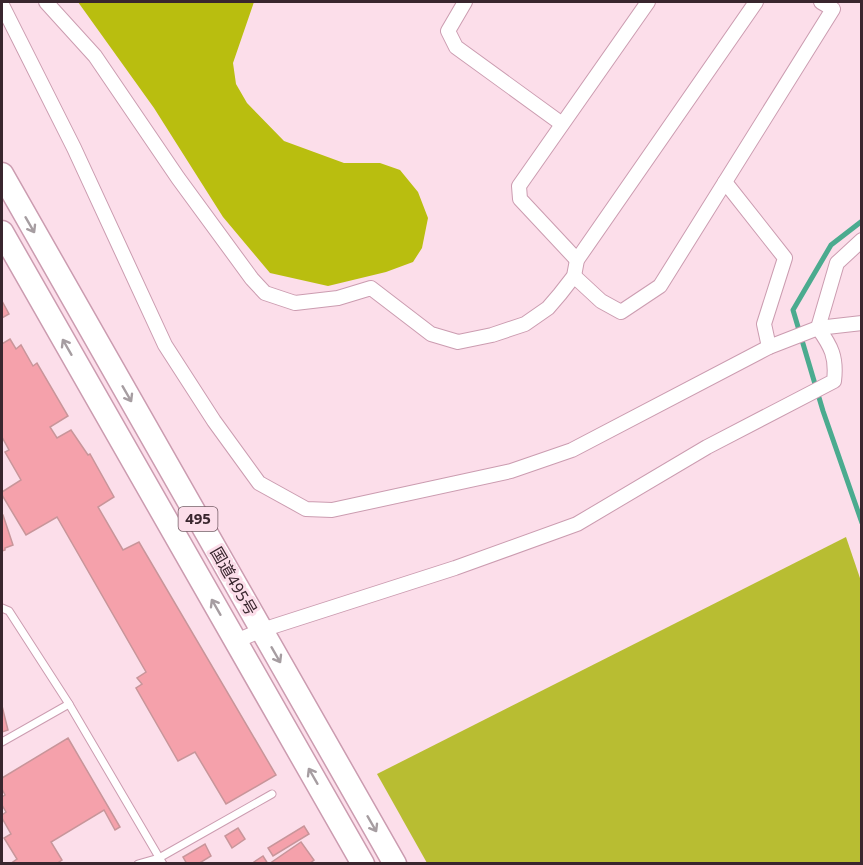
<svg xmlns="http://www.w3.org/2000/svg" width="863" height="865" font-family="'Noto Sans','Noto Sans JP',sans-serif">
<rect width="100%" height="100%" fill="#fcdeea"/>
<path fill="#b8bd32" d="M846,537l16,47 -1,279h-434l-50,-89z"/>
<path fill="#b9be0f" d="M78,2h176l-21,61 3,21 11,19 37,38 60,22h36l20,7 18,22 10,26 -6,30 -9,14 -27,10 -58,14 -58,-13 -47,-56 -69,-109z"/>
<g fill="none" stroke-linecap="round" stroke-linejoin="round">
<path stroke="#4bab8f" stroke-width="5" d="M862,221l-31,24 -38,65 30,101 39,112"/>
</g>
<g fill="#f5a1ab" stroke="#c8959a" stroke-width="1.5">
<path d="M2,301l7,13 -7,4z"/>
<path d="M10,339l6,10 5,-4 12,21 4,-3 31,53 -18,11 7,11 14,-8 17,25 2,-1 24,43 -16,10 25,43 16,-8 137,233 -50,29 -31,-52 -17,9 -42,-73 6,-4 -5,-6 9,-6 -89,-155 -31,18 -24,-40v-3l19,-12 -16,-28 4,-2 -7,-13v-94v1z"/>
<path d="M2,515h1l10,30 -8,3v2l-3,1z"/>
<path d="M2,706l6,24 -6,2z"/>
<path d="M68,738l52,89 -5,3 -11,-20 -53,32 11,18 -6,4h-46l7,-5 -13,-21 7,-4 -9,-16v-3l4,-3 -4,-7v-8l3,-2 -3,-6v-11z"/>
<path d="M304,826l5,8 -36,22 -5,-8z"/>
<path d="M238,828l7,11 -13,9 -7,-12z"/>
<path d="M301,842l13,18 -5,4h-40z"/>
<path d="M205,844l6,12 -13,8h-11l-4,-7z"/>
<path d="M263,856l5,8h-13l-1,-2z"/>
</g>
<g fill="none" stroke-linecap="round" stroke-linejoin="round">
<defs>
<g id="service">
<path d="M2,608l7,3 60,93 94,160"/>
<path d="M2,742l67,-38"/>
<path d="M138,864l21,-6 113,-64"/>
</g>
<g id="minor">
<path d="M46,2l49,54 83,122 74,101 13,14 30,10 43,-5 33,-10 60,46 27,8 34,-7 33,-11 23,-16 12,-14 14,-18 3,-16 179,-258"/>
<path d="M465,2l-17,29 8,16 106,77"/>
<path d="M2,5l72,143 91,197 49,76 45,62 47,26 26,1 179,-39 61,-21 197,-103 49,-19 44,-5"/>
<path d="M725,182l60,76 -21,66 5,23"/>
<path d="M577,260l-57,-61 -1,-13 129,-184"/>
<path d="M574,276l27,25 20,11 39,-26 173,-277 -12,-7"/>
<path d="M818,328l19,-65 25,-23"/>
<path d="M236,641l26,-11 193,-62 122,-44 130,-77 127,-66c3,-24 -3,-35 -16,-53"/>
</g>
<g id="trunk">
<path d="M2,174l393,690"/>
<path d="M2,232l361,632"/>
</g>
</defs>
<use href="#service" stroke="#cb9cb0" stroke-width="9"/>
<use href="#minor" stroke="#cb9cb0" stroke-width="16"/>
<use href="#trunk" stroke="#cb9cb0" stroke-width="25"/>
<use href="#service" stroke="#fff" stroke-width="7"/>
<use href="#minor" stroke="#fff" stroke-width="14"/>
<use href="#trunk" stroke="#fff" stroke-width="22"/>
</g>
<defs><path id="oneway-shaft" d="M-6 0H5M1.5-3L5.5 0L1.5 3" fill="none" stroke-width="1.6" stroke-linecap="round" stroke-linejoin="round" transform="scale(1.5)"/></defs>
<g stroke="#a69da1">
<use href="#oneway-shaft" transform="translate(30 225) rotate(60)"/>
<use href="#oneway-shaft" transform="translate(67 347) rotate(-120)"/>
<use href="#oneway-shaft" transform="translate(127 394) rotate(60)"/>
<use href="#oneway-shaft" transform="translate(216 607) rotate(-120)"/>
<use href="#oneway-shaft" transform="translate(276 655) rotate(60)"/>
<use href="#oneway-shaft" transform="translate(313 776) rotate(-120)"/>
<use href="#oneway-shaft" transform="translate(372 824) rotate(60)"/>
</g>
<g text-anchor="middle" stroke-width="6" stroke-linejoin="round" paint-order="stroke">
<rect fill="#fcdeea" stroke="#745d66" stroke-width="1.5" x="178.5" y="507" width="39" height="24" rx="4.5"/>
<g font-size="15" font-weight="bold" fill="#39262e">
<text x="198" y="524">495</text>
</g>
<g font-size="16" fill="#39262e" stroke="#fcdeea">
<text transform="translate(234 581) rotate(60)" y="6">国道495号</text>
</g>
</g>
<rect width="863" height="865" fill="none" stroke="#39262e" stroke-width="6"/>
</svg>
